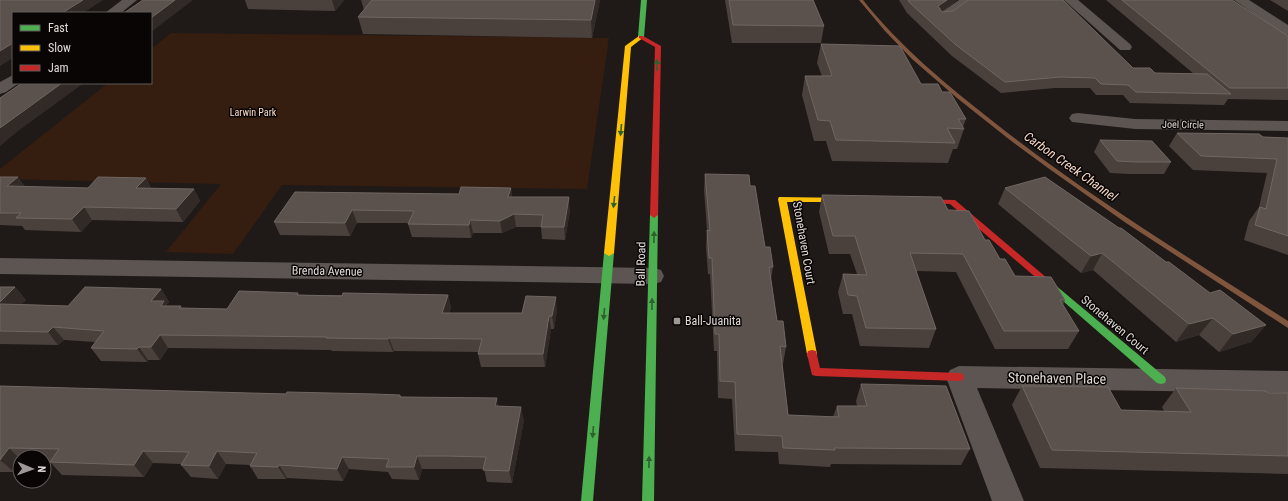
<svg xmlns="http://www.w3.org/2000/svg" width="1288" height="501" font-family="'Roboto Condensed',sans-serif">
<rect width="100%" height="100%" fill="#1f1a18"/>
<path fill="#351d10" d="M171,33l438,5 -22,151 -305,-4 -49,69 -67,-2 55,-68 -221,-5v-10l108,-86h43v-34z"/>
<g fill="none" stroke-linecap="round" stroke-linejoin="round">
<path fill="#80553e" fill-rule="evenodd" d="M859,0h4c38,48 85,86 132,123 93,73 194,135 293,198v7l-162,-105 -78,-55 -38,-28 -53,-42 -45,-39 -27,-28z"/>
<g fill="#5c5551" fill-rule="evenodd">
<path d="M122,0h15l-16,13h-16z"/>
<path d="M959,0h70l-6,4 -54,1 -20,15h-10l-2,-3 2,-3z"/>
<path d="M1064,0h14l52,44 2,3 -2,3h-10z"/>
<path d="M1234,0h15l39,25v10l-5,-1z"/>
<path d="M13,75v8h6l-13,9 -6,2v-12z"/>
<path d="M1078,113l57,6 153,2v10l-153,-2 -63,-7 -3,-4 3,-4z"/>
<path d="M0,258l653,10 8,2 3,6 -3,6 -8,2 -653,-10z"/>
<path d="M959,366l329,5v22l-311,-5 47,113h-32l-46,-124 4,-7z"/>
</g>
<g fill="#4caf50" fill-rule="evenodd">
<path d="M641,0h6l-3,37 -3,2 -3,-2z"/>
<path d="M654,212l4,3 -4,286h-12l8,-286z"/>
<path d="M609,250l5,3 -21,248h-12l23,-248z"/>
<path d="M1051,283l3,1 111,93 1,3 -1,3 -4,1 -4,-1 -109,-95 -2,-2z"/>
</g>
<g fill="#ffc107" fill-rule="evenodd">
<path d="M639,36l5,1 -13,10 -17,206 -5,3 -5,-3 21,-207z"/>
<path d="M779,197l72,1 4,2 -4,2h-64l30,152 -1,3 -4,1 -4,-1 -1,-3 -29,-155z"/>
</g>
<g fill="#c62828" fill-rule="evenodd">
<path d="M639,36h4l18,10 -3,169 -4,3 -4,-3 5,-168 -16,-9z"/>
<path d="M910,199l45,1 99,84 2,2 -2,2h-6l-98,-84 -37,-1h-3l-1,-2z"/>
<path d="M812,350l4,1 4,17 139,5 4,1 1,3 -1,3 -4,1 -143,-5 -4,-1 -5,-21 1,-3z"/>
</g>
</g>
<g fill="#4a413c">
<path d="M245,0h99l-9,11 -87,-2z"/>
<path d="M361,0h239l-8,38 -229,-4 -5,-17 6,-7z"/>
<path d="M725,0h88l11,26 -3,17h-89z"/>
<path d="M899,0h58l-15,12 191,56 22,5 39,1 -88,-74h126l56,36v64l-60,-1 -4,6 -94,-2 -7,-8h-27l-6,-7h-35l-54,5 -49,-37 -45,-43z"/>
<path d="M1270,0h18v11z"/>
<path d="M821,44l121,48 24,27 -3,8 1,2 -7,20h-4l-5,14 -116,-2 -6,-20h-12l-12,-46 3,-19h17l-5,-13z"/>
<path d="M1177,133l86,4 25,1v117l-44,-15 5,-19 10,-14 8,-34 -74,-3 -24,-24z"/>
<path d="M1100,140l71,22 -7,12h-34l-20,-1 -16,-21z"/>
<path d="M705,174l45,12 15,61 8,20 -2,12 6,42 9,26 -3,17 -1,-1 6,52 45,2 4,-11h20l-1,-5 5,-17 109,65 -9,16 -130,-1 -1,3 -51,-3 -1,-12 -43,-1 -3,-52 -14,-1 -1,-47h-3l-4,-77h-2l-2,-27 1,-17 -3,-40z"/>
<path d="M0,177l25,10 63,1 58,-10 5,10 43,1 6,12 -17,21 -91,-2 -11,12 -56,-2 -3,-4 -22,-1z"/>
<path d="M511,188l1,9 58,13 -5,30 -23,-1 -1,-12h-25l-14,6h-29l-2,5 -59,-1 -4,-13 1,-1h-52l-7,13 -70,-1 -6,-13 185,-28z"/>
<path d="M1005,188l161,74 44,31 56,32 -15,17 -32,10 -20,-17 -23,7 -83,-72 -12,3 -83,-69z"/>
<path d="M822,195l126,15 37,30 15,19 15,17 50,24 -2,5 16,26 -11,18h-73l-39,-77 -40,-1 20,58 -7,19 -69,-2 -8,-32h-9l-5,-22 5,-18h14l-7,-20h-21l-10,-42z"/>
<path d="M0,287h15l11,13 -5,4 47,2 93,-17 8,13 -3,3 1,1h14l1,2 45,1 71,-16 1,2h149l3,13 -2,5h73l35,-3 -3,19h-3l-6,38h-64l-3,-13 1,-2 -85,-1 -1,1 -61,-1 -1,-1 -163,-2 -8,12h-12l-1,2 -46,-1 -10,-13 4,-6 -31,-2 -6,5 -58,-1z"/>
<path d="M0,386l286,8 114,1 1,2 97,9 26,14 -12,63 -25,-1 -3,-13h-62l-3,11 -27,-1 -4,-7 -39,-3 -6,12 -56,-3 -1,1h-28l-8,-13 1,-1 -25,-1 -8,15 -27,-2 -10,-12v-1l-28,-1 -9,14 -82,-2 -12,-13h-6v-5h-24v7l-6,8h-14z"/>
<path d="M1022,386l99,24 43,1 -2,-4 14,-19 92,5h20v81l-248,-6 -28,-63z"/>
</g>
<g fill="#322a26">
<path d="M83,0h20l-20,13h-21z"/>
<path d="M175,0h18l-42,32v-14z"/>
<path d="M332,0h12l-9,11z"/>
<path d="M595,0h5l-8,38 -1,-18z"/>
<path d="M947,0h10l-21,16 2,-10z"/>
<path d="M13,43v15l-13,8v-15z"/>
<path d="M62,83h22l-66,48 -18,15v-18z"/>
<path d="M18,177l9,12 -20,-3z"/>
<path d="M146,178l6,13 -16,-3z"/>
<path d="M511,188l2,12 -5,-3z"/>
<path d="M194,189l6,12 -17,21 -7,-13z"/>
<path d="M569,197l1,13 -5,30 -1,-13z"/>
<path d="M84,207l8,13 -11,12 -9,-13z"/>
<path d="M352,210l5,13 -7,13 -5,-13z"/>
<path d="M514,214l2,13 -14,6 -2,-12z"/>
<path d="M470,220l3,13 -2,5 -2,-13z"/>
<path d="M1102,253l-9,17 -12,3 10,-17z"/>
<path d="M15,287l11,13 -17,17 -9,-11v-4z"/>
<path d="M161,289l8,13 -3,3 6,9 -21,-13z"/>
<path d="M448,295l3,13 -6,18 -3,-13z"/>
<path d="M556,297l1,13 -3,19 -2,-13z"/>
<path d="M549,316l2,13 -6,38 -2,-13z"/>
<path d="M1213,318l-14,17 -23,7 13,-18z"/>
<path d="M1266,325l-15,17 -32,10 14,-18z"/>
<path d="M53,327l11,13 -6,5 -10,-13z"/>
<path d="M160,335l8,13 -8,12 -9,-13z"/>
<path d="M389,338l5,13 -1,1 -5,-13z"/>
<path d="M139,347l9,13 -1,2 -10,-13z"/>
<path d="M497,398l2,13 -4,-5z"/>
<path d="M521,407l3,13 -12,63 -3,-12z"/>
<path d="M9,448l11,11v5l-6,8 -14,-12z"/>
<path d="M143,451l10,12 -9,14 -10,-12z"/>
<path d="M217,451l9,13 -8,15 -9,-13z"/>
<path d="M417,456l5,13 -3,11 -5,-13z"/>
<path d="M342,457l7,12 -6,12 -6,-12z"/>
<path d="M279,465l8,13 -1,1 -8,-12z"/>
</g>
<g fill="#5b514d" stroke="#706762">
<path d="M0,0h83l-21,13h-49v30l-13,8z"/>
<path d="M143,0h32l-24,18v-5h-27z"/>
<path d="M372,0h223l-4,20 -233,-3z"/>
<path d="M729,0h84l11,26 -91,-1z"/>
<path d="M908,0h39l-9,6 4,6 11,-1 15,-11h95l70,68h17l5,5 52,1 24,20 -95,-2 -8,-7 -27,-1 -6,-6 -35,-1 -55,5 -49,-37 -46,-42z"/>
<path d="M1122,0h110l56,36v52h-58z"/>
<path d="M821,44l79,2 21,38h17l4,8h8l16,27h-8l6,10 -17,-1 8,15 -119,-3 -6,-19 -12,-1 -13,-44h27z"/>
<path d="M22,83h40l-62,45v-30z"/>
<path d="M1177,133l82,1 4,3 25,1v98l-33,-11 5,-18 6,2 11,-50 -76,-3z"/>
<path d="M1100,140l52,1 19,21h-34l-20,-1z"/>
<path d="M705,174l44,1 1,11h5l10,61h5l3,20h-4l8,54h6l3,26 -6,-1 8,69 51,2 -2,-11h30l-6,-22 85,2 24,63 -136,-1 1,2 -52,-2 -1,-12 -45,-2 -2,-52 -15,-1 -1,-47h-4l-3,-76h-3l-2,-28 3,1z"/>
<path d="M0,177h18l-11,9 81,2 10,-11 48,1 -10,10 58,1 -18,20 -92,-2 -12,12 -56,-1 5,-5h-21z"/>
<path d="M1045,177l74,51h2l45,34h3l41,31 10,-3 46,35 -33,9 -20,-16 -24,6 -87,-71 -11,3 -86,-68z"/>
<path d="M461,187l50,1 -3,9h61l-5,30h-23l2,-12 -29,-1 -14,7 -30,-1 -1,5 -61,-1 6,-13 -62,-1 -7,13 -71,-1 21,-30 164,2z"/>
<path d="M822,195l119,2 7,13 21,1 16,29h4l11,19h5l10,17 36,1 14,23h-5l19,31h-75l-41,-77 -53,-1 26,76 -70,-1 -9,-32 -9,-1 -5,-21 24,1 -12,-39h-22z"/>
<path d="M0,287h15l-15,15z"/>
<path d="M85,287l76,2 -10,12h13l-3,5h20l-2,2 48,1 12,-18 59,2 -1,2 45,1 1,-3 105,2 -6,18h80l4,-17 30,1 -4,19h-3l-6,38h-65l4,-15 -93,-1 -1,1 -62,-1 1,-1 -167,-2 -9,12h-12l-2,2 -46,-1 13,-17 -51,-4 -5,5 -48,-1v-27l68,2z"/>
<path d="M0,386l286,8 1,-2 87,2 26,1v2l97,1 -2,8 26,1 -12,64 -26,-1 3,-13 -41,-1h-28l-3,11h-28l3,-8 -47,-2 -5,12 -58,-4 -1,2 -28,-1 7,-13 -40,-2 -8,15 -28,-1 8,-13 -46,-1 -9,14 -84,-3 9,-13 -50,-1 -9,12z"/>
<path d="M1022,386l86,1 13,23 70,2 -15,-24 90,3 2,2h20v63l-236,-6z"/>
</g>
<defs><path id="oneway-solid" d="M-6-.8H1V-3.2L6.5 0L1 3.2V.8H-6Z"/></defs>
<g fill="#2d622e">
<use href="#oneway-solid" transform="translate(657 65) rotate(-89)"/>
<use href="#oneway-solid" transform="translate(621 130) rotate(95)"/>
<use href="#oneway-solid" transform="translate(614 202) rotate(96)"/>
<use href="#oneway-solid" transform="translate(654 237) rotate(-89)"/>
<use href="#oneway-solid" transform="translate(652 304) rotate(-89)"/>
<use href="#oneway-solid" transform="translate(604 314) rotate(95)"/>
<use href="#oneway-solid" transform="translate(593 432) rotate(95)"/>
<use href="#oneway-solid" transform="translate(649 462) rotate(-89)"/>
</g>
<rect fill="#9d9795" stroke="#080504" stroke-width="1.5" x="673" y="317" width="8" height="8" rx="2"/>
<g text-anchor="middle" stroke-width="3" stroke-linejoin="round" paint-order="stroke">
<g font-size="10" fill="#fadaca" stroke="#080504">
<text x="253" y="116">Larwin Park</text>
</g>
<g font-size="10" fill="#e1dbd8" stroke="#080504">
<text transform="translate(1183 124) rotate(1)" y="4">Joel Circle</text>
</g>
<g font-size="12" fill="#e1dbd8" stroke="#080504">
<text transform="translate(804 243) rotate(80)" y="4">Stonehaven Court</text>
<text transform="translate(641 264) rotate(-89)" y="4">Ball Road</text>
<text transform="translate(327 271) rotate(1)" y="4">Brenda Avenue</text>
<text transform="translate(1115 325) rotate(40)" y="4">Stonehaven Court</text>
</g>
<g font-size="12" fill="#e1dbd8" stroke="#080504" text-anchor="start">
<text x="685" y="325">Ball-Juanita</text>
</g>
<g font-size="13" font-style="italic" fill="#f7d7c8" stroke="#080504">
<text transform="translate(1071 166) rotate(35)" y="5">Carbon Creek Channel</text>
</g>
<g font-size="14" fill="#e1dbd8" stroke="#080504">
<text transform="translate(1057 378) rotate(1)" y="5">Stonehaven Place</text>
</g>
</g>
<rect x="12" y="12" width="140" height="72" fill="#080504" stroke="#5f5b59"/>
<rect x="20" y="25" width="20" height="6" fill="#4caf50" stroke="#5f5b59"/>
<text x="48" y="32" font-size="12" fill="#e1dbd8">Fast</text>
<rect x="20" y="45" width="20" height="6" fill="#ffc107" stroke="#5f5b59"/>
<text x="48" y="52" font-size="12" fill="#e1dbd8">Slow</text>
<rect x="20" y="65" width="20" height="6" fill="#c62828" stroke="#5f5b59"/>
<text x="48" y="72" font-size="12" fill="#e1dbd8">Jam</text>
<g transform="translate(32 469) rotate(92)"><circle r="19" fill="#080504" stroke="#5f5b59"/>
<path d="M0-3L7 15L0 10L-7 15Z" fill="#9d9795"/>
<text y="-6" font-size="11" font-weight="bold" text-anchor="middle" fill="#e1dbd8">N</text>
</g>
</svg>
